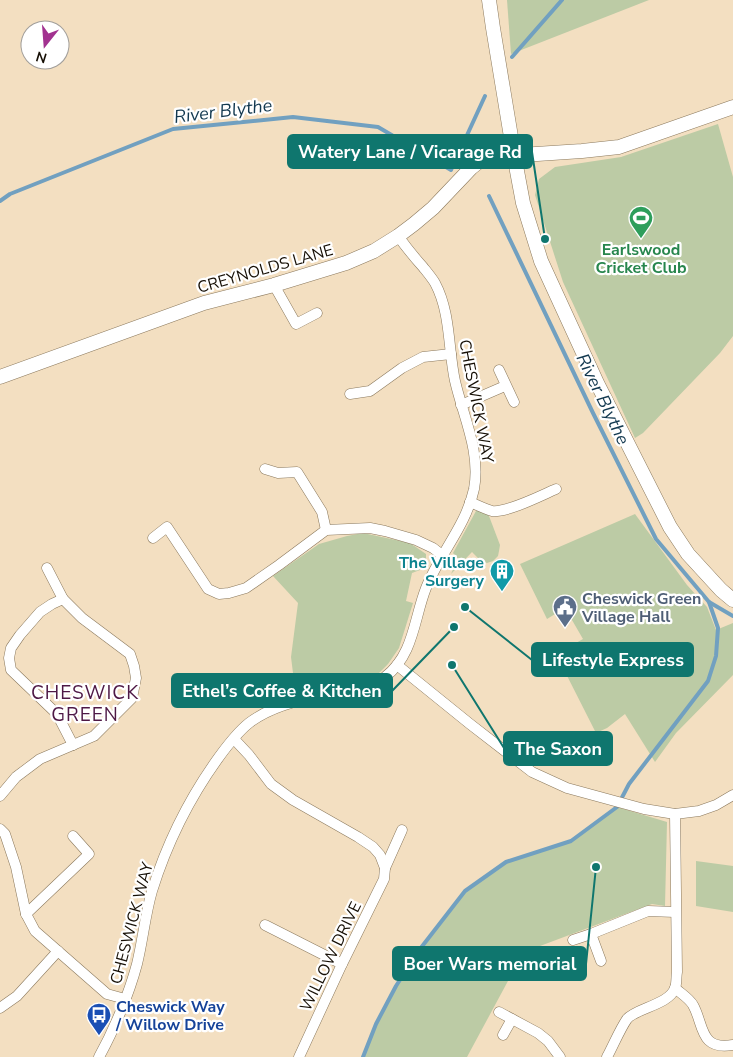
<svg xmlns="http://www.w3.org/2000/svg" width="733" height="1057" font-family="'Nunito Sans',sans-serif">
<rect width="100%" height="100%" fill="#f3dfc1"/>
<g fill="#bccba5">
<path d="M507,0h142l-138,54z"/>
<path d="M718,124l15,53v159l-13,17 -77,80 -8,5 -72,-156 -28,-87 4,-16 16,-12 66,-10z"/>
<path d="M476,511h7l6,5 11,29 -1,6 -1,5 -5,5 -6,2 -6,-2 -9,-9 -21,22 7,-15 -5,-6z"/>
<path d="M635,514l52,71 20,22 9,23 17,-7v52l-57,58 -21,29 -30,-48 -18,14 -11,5 -40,-79 27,-15 -18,-31 -18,11 -27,-55z"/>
<path d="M363,533l47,10 16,11v8l-6,8 -8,3 -6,28 7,2 -14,45 -11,16 -11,11 -38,10 -44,4 -4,-32 7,-54 -25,-27 46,-32 28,-8z"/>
<path d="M617,807l50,15 -2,84 -13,-2 -112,42 -25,22 -48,89h-104l13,-33 20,-38 24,-37 45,-58 25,-19 16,-10 65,-21z"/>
<path d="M696,861l37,5v46l-37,-6z"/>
</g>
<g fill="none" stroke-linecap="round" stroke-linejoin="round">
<g stroke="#71a0c0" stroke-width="4">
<path d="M512,57l50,-57"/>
<path d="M0,201l10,-7 163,-65 120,-12 85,10 73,43 34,-74"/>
<path d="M709,602l24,14"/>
<path d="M363,1057l13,-33 20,-38 24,-37 45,-58 41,-29 65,-21 46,-34 12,-23 79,-103 8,-25 2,-28 -9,-26 -53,-63 -63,-126 -104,-217"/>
</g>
<defs>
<g id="minor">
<path d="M274,285l22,39 21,-11"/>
<path d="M499,370l15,32"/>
<path d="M350,394l20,-3 32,-23 21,-11 28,-3"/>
<path d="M461,405l44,-19"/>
<path d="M265,469l13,4 19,-1 25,40 4,18"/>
<path d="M470,502c7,3 15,7 22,9 15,2 50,-16 64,-22"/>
<path d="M153,538l14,-11 41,62 11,5 10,-1 17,-5 33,-23 47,-35 44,-2 15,3 31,9 17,8 9,7"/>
<path d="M63,599l-11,5 -12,8 -20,23 -9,13 -2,10 2,12 46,44 16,31"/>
<path d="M397,665l73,59 62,48 35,16 77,21 31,5 24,-3 17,-6 17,-10"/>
<path d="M234,739l15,16 22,29 22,16 65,37 15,10 7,8 5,13 -1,11 -42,85 -43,93"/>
<path d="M0,796l16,-19 24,-18 54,-23 38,-38 4,-20 -2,-12 -4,-12 -48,-36 -19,-19 -16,-31"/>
<path d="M0,829l5,5 11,33 10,47 9,17 72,63 18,5"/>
<path d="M385,868l17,-38"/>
<path d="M26,914l63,-60 -16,-18"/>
<path d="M265,925l77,39"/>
<path d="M591,934l10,27"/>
<path d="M573,940l18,-6 57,-23 27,1"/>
<path d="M675,988c5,5 14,10 18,17 11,19 6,46 40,40"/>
<path d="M0,1008l17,-12 41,-45"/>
<path d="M499,1012l39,21 10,8 12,16"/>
<path d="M503,1035l9,-16"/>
<path d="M99,1057c15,-27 30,-63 38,-93 6,-24 8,-49 15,-73 15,-48 38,-94 67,-134 8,-11 20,-26 30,-34 22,-17 52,-24 79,-28 20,-3 40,-6 57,-18 29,-22 29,-59 41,-89 14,-35 40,-62 48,-99 7,-37 -11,-73 -19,-108 -7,-32 -4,-68 -20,-98 -3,-5 -8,-11 -12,-16 -9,-10 -17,-20 -25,-31"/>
<path d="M607,1057c6,-11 13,-28 20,-38 9,-11 42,-14 48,-31 2,-5 1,-11 2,-16l-2,-158"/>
</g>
<g id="tertiary">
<path d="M489,0l4,28 21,127 9,48 18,58 56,122 73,144 18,27 33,36 12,10"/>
<path d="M0,377l204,-74 70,-18 72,-22 28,-12 24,-15 16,-12 19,-16 38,-40 10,-8 10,-3 91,-6 37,-4 114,-40"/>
</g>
</defs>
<use href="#minor" stroke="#8b795d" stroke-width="11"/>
<use href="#tertiary" stroke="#8b795d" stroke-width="15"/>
<use href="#minor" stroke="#fff" stroke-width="10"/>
<use href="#tertiary" stroke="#fff" stroke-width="14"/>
</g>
<defs>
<symbol id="stadium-pin" viewBox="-11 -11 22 30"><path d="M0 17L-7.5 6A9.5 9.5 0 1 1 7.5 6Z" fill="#2e9e5b" stroke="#fff"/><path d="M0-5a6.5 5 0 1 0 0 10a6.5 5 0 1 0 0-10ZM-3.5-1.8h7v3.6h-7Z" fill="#fff"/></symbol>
<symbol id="building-pin" viewBox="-11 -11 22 30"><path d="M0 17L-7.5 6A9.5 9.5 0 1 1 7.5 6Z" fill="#0f9aa8" stroke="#fff"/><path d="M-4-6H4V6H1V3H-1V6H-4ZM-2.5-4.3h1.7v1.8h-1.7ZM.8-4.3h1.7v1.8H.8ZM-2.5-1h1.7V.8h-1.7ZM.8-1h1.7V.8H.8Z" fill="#fff"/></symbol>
<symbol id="civic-pin" viewBox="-11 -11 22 30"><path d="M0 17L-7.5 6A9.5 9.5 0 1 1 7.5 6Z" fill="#5c6f8a" stroke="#fff"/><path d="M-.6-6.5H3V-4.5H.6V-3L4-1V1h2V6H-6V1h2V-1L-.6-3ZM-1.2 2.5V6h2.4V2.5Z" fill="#fff"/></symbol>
<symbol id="bus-pin" viewBox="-11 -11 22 30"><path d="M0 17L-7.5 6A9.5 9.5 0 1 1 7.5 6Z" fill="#1a4fb4" stroke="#fff"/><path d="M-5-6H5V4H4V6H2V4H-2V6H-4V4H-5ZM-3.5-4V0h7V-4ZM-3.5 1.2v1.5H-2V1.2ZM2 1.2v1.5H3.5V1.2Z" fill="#fff"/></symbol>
</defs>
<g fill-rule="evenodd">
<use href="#stadium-pin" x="627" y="204" width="28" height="38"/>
<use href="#building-pin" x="488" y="557" width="28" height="38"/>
<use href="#civic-pin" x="551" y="593" width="28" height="38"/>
<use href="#bus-pin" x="85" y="1001" width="28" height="38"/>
</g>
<g text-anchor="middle" stroke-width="4.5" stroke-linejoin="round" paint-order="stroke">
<g font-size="16" font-weight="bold" fill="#27864d" stroke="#fff">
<text x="641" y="255">Earlswood<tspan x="641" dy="18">Cricket Club</tspan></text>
</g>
<g font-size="16" fill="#160f05" stroke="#fff">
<text transform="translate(265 268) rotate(-16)" y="6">CREYNOLDS LANE</text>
<text transform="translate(477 401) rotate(79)" y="6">CHESWICK WAY</text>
<text transform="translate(131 923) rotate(-75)" y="6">CHESWICK WAY</text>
<text transform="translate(330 956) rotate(-64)" y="6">WILLOW DRIVE</text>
</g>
<g font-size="16" font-weight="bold" fill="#0d838f" stroke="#fff" text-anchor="end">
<text x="484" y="568">The Village<tspan x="484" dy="18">Surgery</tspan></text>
</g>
<g font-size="16" font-weight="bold" fill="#4e5e75" stroke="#fff" text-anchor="start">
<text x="582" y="604">Cheswick Green<tspan x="582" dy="18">Village Hall</tspan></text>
</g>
<g font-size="16" font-weight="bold" fill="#164399" stroke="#fff" text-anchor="start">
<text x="116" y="1012">Cheswick Way<tspan x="116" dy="18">/ Willow Drive</tspan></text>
</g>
<g font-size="18" font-style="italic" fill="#12384f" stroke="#fff">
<text transform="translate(223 111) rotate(-7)" y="6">River Blythe</text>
<text transform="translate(603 399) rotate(64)" y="6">River Blythe</text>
</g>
<g font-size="19" letter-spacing="1" fill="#4e1845" stroke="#fff">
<text x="85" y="699">CHESWICK<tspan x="85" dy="22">GREEN</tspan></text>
</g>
</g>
<path fill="none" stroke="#0f766e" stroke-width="2" d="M545 239L532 152M465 607L532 660M454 627L392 691M452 665L504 748M596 867L586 964"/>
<g fill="#0f766e" stroke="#fff" stroke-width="2">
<circle cx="545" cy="239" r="5"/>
<circle cx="465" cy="607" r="5"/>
<circle cx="454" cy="627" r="5"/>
<circle cx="452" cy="665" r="5"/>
<circle cx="596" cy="867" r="5"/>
</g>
<g fill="#0f766e" stroke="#0f766e" stroke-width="2">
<rect x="288" y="135" width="244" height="33" rx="5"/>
<rect x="532" y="643" width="161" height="33" rx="5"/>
<rect x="172" y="674" width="220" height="33" rx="5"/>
<rect x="504" y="732" width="108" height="33" rx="5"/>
<rect x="393" y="947" width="193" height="33" rx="5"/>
</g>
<g font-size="18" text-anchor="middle" font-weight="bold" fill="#fff">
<text x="410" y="158">Watery Lane / Vicarage Rd</text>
<text x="613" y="666">Lifestyle Express</text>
<text x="282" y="697">Ethel’s Coffee &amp; Kitchen</text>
<text x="558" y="755">The Saxon</text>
<text x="490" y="970">Boer Wars memorial</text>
</g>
<g transform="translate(45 45) rotate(197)"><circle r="24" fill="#ffffff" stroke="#a29f9b"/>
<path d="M0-4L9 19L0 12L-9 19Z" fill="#a23290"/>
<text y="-8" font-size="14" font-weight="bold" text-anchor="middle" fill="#160f05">N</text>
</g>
</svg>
